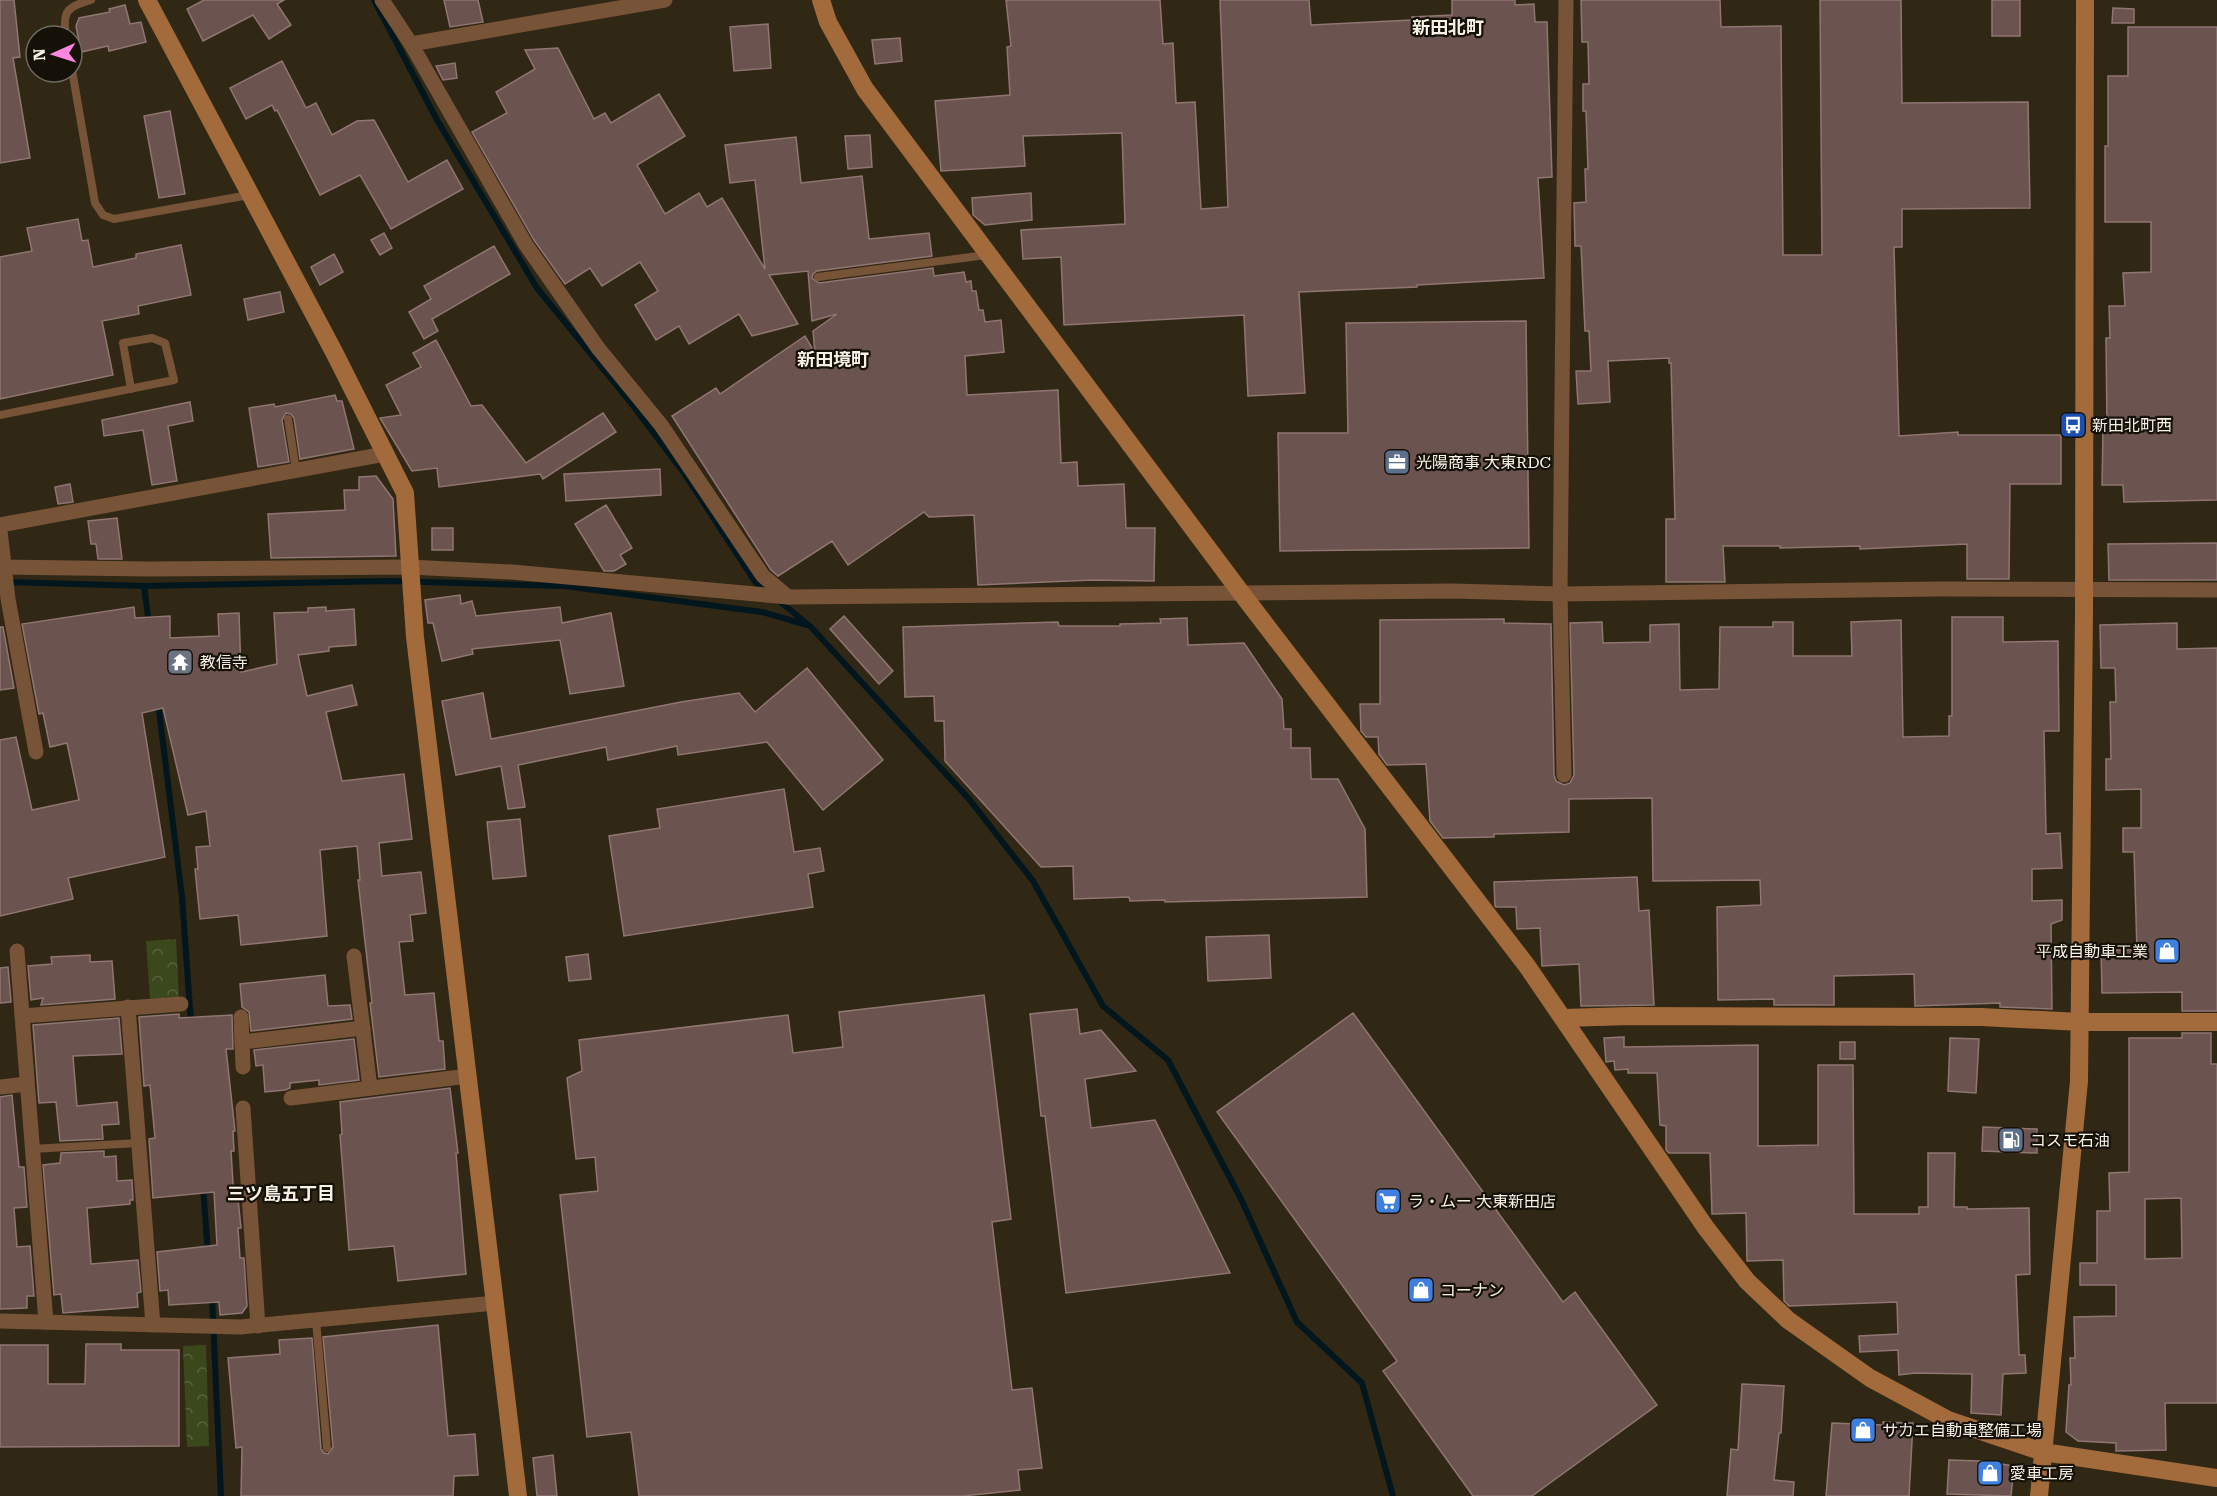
<svg xmlns="http://www.w3.org/2000/svg" width="2217" height="1496" font-family="'Roboto Serif','Noto Sans JP',serif">
<defs>
<pattern id="forest-crowns" width="20" height="18" patternUnits="userSpaceOnUse" patternTransform="scale(1.5)"><rect width="20" height="18" fill="#3b481c"/><path d="M2 6a3 3 0 1 1 6 0M12 15a3 3 0 1 1 6 0" fill="none" stroke="#58633d"/></pattern>
</defs>
<rect width="100%" height="100%" fill="#312715"/>
<g fill="url(#forest-crowns)">
<path d="M176,939l3,58 -29,2 -4,-58z"/>
<path d="M206,1345l3,101 -22,1 -4,-101z"/>
</g>
<g fill="none" stroke-linecap="round" stroke-linejoin="round">
<g stroke="#02161e" stroke-width="6">
<path d="M374,0l63,120 100,168 90,110 57,75 72,110 11,9"/>
<path d="M8,582l136,4 245,-5 175,5 198,26 45,13"/>
<path d="M144,586l5,38"/>
<path d="M778,600l32,26 159,173 64,82 70,125 65,54 73,139 56,123 65,61 31,113"/>
<path d="M158,702l24,195 9,126"/>
<path d="M203,1186l5,68"/>
<path d="M212,1297l9,199"/>
</g>
</g>
<g fill="#6b534f" stroke="#907672" stroke-width="1.5" fill-rule="evenodd">
<path d="M0,0h14l6,57 -7,1 17,100 -30,5z"/>
<path d="M204,0h80l-7,4 14,21 -22,14 -16,-24 -50,26 -16,-32z"/>
<path d="M444,0h34l5,22 -33,5z"/>
<path d="M1006,0h154l3,44 10,-1 3,60 19,-1 6,107 27,-2 -8,-207h89l2,25 101,-5v-3l40,-2v-15h63v5l19,-1 1,18h12l5,155 -14,1 6,100 -127,7v2l-118,5 6,101 -57,3 -4,-81 -180,10 -3,-68 -38,2 -2,-29 104,-6 -3,-91 -99,3 2,30 -84,5 -6,-70 75,-6 -3,-48 4,-1z"/>
<path d="M1581,0h139l1,27 60,-1 2,229h39l-2,-255h81l1,103 126,-1 2,106 -128,1v38h-8l5,189 59,-4v3h103v49h-51l-1,95h-42v-35l-107,5v-3l-80,2v-2h-57l2,36h-59v-63h9l-4,-156h-2v-5l-61,3 2,41 -32,2 -2,-33h15l-2,-40h-4l-4,-85h-6l-1,-43 12,-1 -1,-33h3l-2,-58h-3v-27h6l-1,-42h-6z"/>
<rect x="1992" y="0" width="28" height="36"/>
<path d="M125,5l5,19 11,-2 5,20 -37,9 -1,-5 -27,6 -5,-26 3,-8 31,-6 -1,-3z"/>
<path d="M2113,8l21,1v14h-22z"/>
<path d="M768,24l3,44 -37,3 -4,-44z"/>
<path d="M2128,27h89v473l-93,2 -1,-17h-21l1,-56h4l-1,-91h4l-1,-32h16l-2,-33 28,-1v-50h-46v-76h3v-70h20z"/>
<path d="M900,38l2,23 -27,3 -3,-24z"/>
<path d="M558,48l36,71 11,-6 6,10 48,-29 26,42 -48,29 28,49 34,-21 8,14 15,-9 43,71 -10,-89 -25,3 -5,-38 71,-8 5,46 61,-7 7,63 60,-6 3,23 -115,15 -4,3 -1,4 7,5 114,-15 1,8 30,-4 2,10 5,-1 1,10h4l3,19h4l2,12 16,-2 3,32 -39,4 2,39 91,-5 3,73 16,-1 1,24 46,-2 2,44h29l-1,53 -61,-1 -115,5 -4,-70 -45,2 -5,-5 -76,53 -16,-24 -54,35 -7,-6 -99,-154 44,-28 4,6 85,-58 10,17 -2,-22 24,-17 -25,7 -4,-50 -39,4 29,49 -46,12 -13,-22 -50,30 -10,-18 -23,14 -21,-35 23,-14 -18,-29 -38,24 -12,-18 -25,16 -31,-44 -62,-108 35,-19 -11,-21 39,-23 -10,-19z"/>
<path d="M282,61l24,47 10,-5 16,32 25,-14 17,-1 34,62 39,-22 16,29 -72,40 -31,-54 -40,20 -43,-85 -2,1 -3,-6 -26,14 -16,-31z"/>
<path d="M455,63l2,15 -14,2 -7,-14z"/>
<path d="M170,111l15,83 -26,4 -15,-82z"/>
<path d="M870,135l2,32 -24,2 -3,-33z"/>
<path d="M1031,193l1,27 -47,5 -12,-10 -1,-17z"/>
<path d="M78,219l4,22 6,-1 5,27 43,-9v-4l45,-9 10,50 -53,11 1,8 -37,7 11,54 -113,24v-142l32,-6 -5,-23z"/>
<path d="M384,233l8,15 -12,7 -9,-15z"/>
<path d="M494,246l16,28 -78,45 6,12 -14,8 -15,-27 22,-13 -7,-13z"/>
<path d="M334,254l9,18 -23,13 -9,-18z"/>
<path d="M280,292l4,20 -36,8 -4,-21z"/>
<path d="M1526,321l3,227 -249,3 -2,-118h70l-2,-110z"/>
<path d="M436,340l35,66 11,-1 44,58 77,-50 13,19 -73,47 -3,-5 -101,13 -2,-19 -25,3 -32,-53 21,-3 -15,-30 35,-18 -8,-14z"/>
<path d="M335,395l2,6h5l12,48 -54,10 -6,-41 -3,-4 -5,-1 -4,7 7,42 -31,5 -9,-59 25,-4 1,3z"/>
<path d="M190,402l3,19 -25,5 9,55 -25,4 -9,-55 -39,6 -2,-16z"/>
<path d="M660,469l1,26 -95,6 -2,-27z"/>
<path d="M376,476l17,23 3,57 -125,2 -3,-44 77,-4 -1,-20h15v-13z"/>
<path d="M70,484l3,18 -15,2 -3,-17z"/>
<path d="M606,505l26,43 -12,7 6,9 -12,7h-10l-29,-47z"/>
<path d="M117,518l5,41h-24l-2,-15h-5l-3,-23z"/>
<rect x="432" y="528" width="21" height="22"/>
<path d="M2217,543v37h-108l-1,-36z"/>
<path d="M460,595l1,9 11,-3 4,15 84,-9 2,16 49,-10 13,73 -54,8 -10,-54 -88,9 1,5 -31,7 -9,-38h-5l-3,-23z"/>
<path d="M134,607l1,11 35,-2v22l49,-2 -1,-22 21,-1 2,59 36,-8 -3,-51 34,-1v-4l18,-1v4l28,-2 2,36 -27,2v4l-31,4 9,41 45,-11 5,20 -31,7 16,69 62,-7 8,65 -33,4 3,33 39,-4 5,41 -16,2 3,26 -14,1 6,53 29,-2 5,48h4l2,28 -66,8 -9,-74h2l-14,-123h2l-3,-34 -37,4 7,86 -86,9 -3,-30 -38,4 -5,-50h3l-2,-22 14,-1 -4,-35 -18,4 -25,-107 -21,5 23,144 -97,21 5,21 -73,17v-176l16,-3 16,73 47,-10 -12,-57 -17,4 -7,-34 -4,1 -17,-90z"/>
<path d="M844,616l49,55 -14,13 -49,-55z"/>
<path d="M1952,617h51v25l55,-1 1,90h-15l2,103 14,-1 2,35 -30,1v32l30,-1v20l-11,4 1,85 -52,-2v-4l-85,3 -1,-32 -80,2v29h-60v-6l-56,1 -1,-93 44,-2 -1,-25 -107,1 -1,-83 -83,1v33l-75,2v3l-51,1 -13,-17 -4,-57 -39,1 -8,-11 -1,-17h-12l-5,-6 -1,-27h20v-84l124,-1v4l47,1 3,151 2,6 8,4 6,-2 4,-8 -4,-152 32,-1 1,21 47,-1v-17l29,-1 1,66 39,-1 1,-62h53v-5h20v34h59l-1,-34 50,-2 2,117 46,-1v-20h3z"/>
<path d="M1187,618l1,27 56,-2 38,56 2,30h7v19h19l1,31h27l27,50 2,68 -202,5v-2l-35,1 -1,-4 -55,2 -1,-33 -32,1 -96,-106 -1,-40h-9l-1,-25 -29,1 -2,-70 155,-5 1,4h61v-2l41,-1 -1,-4z"/>
<path d="M2177,623v26l40,-1v363h-35v-19l-80,1 -1,-43h36l-3,-98h-11v-24h18v-39l-35,1v-31h5l-1,-57h6l-1,-34h-14l-1,-43z"/>
<path d="M0,627h3l11,61 -14,2z"/>
<path d="M807,668l76,92 -60,50 -56,-68 -89,13 -1,-9 -69,14 -2,-13 -88,18 7,42 -17,2 -7,-43 -45,9 -14,-74 41,-8 8,46 190,-37 58,-9 16,19z"/>
<path d="M784,789l10,63 26,-4 4,23 -16,3 5,33 -189,29 -15,-100 51,-8 -3,-19z"/>
<path d="M520,819l6,57 -33,3 -6,-57z"/>
<path d="M1637,877l2,34 10,-1 5,95 -73,1 -2,-42 -37,2 -2,-38 -23,1 -1,-22h-20l-1,-1 -1,-24z"/>
<path d="M1269,935l2,43 -63,3 -2,-44z"/>
<path d="M588,954l3,25 -22,2 -3,-24z"/>
<path d="M90,955v7l22,-1 3,38 -74,6 2,-7 -12,2 -3,-34 24,-2 -1,-7z"/>
<path d="M8,967l3,35 -11,1v-35z"/>
<path d="M325,975l3,31 22,-1 2,14 -101,12 -2,-19 -7,-5 -2,-23z"/>
<path d="M984,995l27,224 -19,3 20,168 20,-2 10,80 -24,2 2,20 -57,6h-324l-8,-64 -44,5 -27,-242 38,-4 -3,-34 -19,2 -9,-81 15,-7 -3,-31 209,-25 5,38 50,-6 -4,-35z"/>
<path d="M1077,1009l3,25 21,-4 35,41 -51,8 6,49 64,-8 75,153 -164,20 -21,-177h-4l-11,-102z"/>
<path d="M1353,1013l210,289 12,-10 82,113 -125,91h-59l-90,-125 14,-10 -180,-249z"/>
<path d="M179,1014v4l53,-3 1,34h-7l9,82h-2l1,20h-3l3,49 4,-1 3,29h-3l2,30h4l3,48 -5,7 -22,2 -1,-13 -50,3 -1,-15 -8,1 -3,-39 60,-7 -3,-53 -61,6 -4,-59 6,-1 -5,-53 -6,1 -5,-69z"/>
<path d="M119,1018l3,36 -49,2 4,50 40,-4 2,22 -17,1 1,14 -43,2 -4,-39 -17,1 -6,-78z"/>
<path d="M2182,1033h29v31h6v339h-52l1,47 -50,1v-8l-38,-2 -12,-9 3,-47h2l-1,-27h5l-1,-41 42,-1v-31h-36v-22h17v-52h13l-1,-38 20,-1v-134h53zM2181,1198l1,60 -37,1v-60z"/>
<path d="M1624,1037v10l134,-2v101l60,-1v-80h35l1,149h65v-7h9v-54h27l-1,54h13v2l62,-1 1,66 -14,1 3,80h6l1,18 -23,1 -2,41 -30,-2 1,-39 -57,-1 -16,2 -1,-25 -38,2 -1,-16 39,-2 -1,-32 -108,4 -5,-5 -1,-41 -36,1 -1,-48 -34,1 -2,-61h-41l-3,-3v-24l-6,-1 -3,-52h-29v-4l-13,1 -1,-9 -8,1 -2,-24z"/>
<path d="M1950,1038l29,1 -3,54 -28,-2z"/>
<path d="M354,1039l5,41 -40,5v-5l-29,3v5l-5,2 -20,2 -2,-27 -7,1 -2,-16z"/>
<rect x="1840" y="1042" width="15" height="17"/>
<path d="M450,1088l8,65h-2l10,121 -68,7 -4,-35 -45,4 -9,-115 2,-1 -2,-32z"/>
<path d="M12,1095l7,72h5l3,40 -13,1 3,39 13,-1 4,50h-7v12l-27,1v-212z"/>
<path d="M1983,1127l54,2v24l-55,-2z"/>
<path d="M104,1151v6l12,-1 1,25 15,-1 1,20h-3v4l-43,4 4,56 47,-4 3,32 -4,1 1,14 -75,6 -2,-19 -7,1 -11,-130 17,-2 1,-10z"/>
<path d="M438,1325l10,111 27,-2 3,41 -24,1 -1,20h-212l1,-49 -6,1 -8,-90 52,-4 -1,-14 33,-2 9,111 3,4 4,1 5,-7 -10,-110z"/>
<path d="M86,1344h35v6h58v96l-179,1v-102h48v39h37z"/>
<path d="M1742,1384l42,2 -3,47h-2l-5,47 20,2 -1,14h-66l4,-47 7,1z"/>
<path d="M1883,1422l30,1 -4,73h-83l6,-73 51,2z"/>
<path d="M553,1455l4,41h-20l-4,-38z"/>
<path d="M1949,1460l31,1 34,5 -3,30 -64,-2z"/>
</g>
<g fill="none" stroke-linecap="round" stroke-linejoin="round">
<g stroke="#775337" stroke-width="8">
<path d="M66,36c-4,-25 1,-29 25,-36"/>
<path d="M72,70l23,133 8,12 11,4 135,-24"/>
<path d="M818,277l168,-22"/>
<path d="M0,415l174,-35 -9,-37 -13,-5 -29,5 8,46"/>
<path d="M288,419l8,51"/>
<path d="M32,1149l106,-6"/>
<path d="M316,1320l11,128"/>
</g>
<g stroke="#775337" stroke-width="15">
<path d="M382,0l29,44 115,201 72,103 63,77 102,151 25,21"/>
<path d="M411,44l254,-44"/>
<path d="M0,525l385,-71"/>
<path d="M0,531l8,68 28,153"/>
<path d="M0,567l148,2 261,-2 103,5 276,25 665,-6 107,3 379,-5 278,1"/>
<path d="M1564,775l-4,-181 6,-594"/>
<path d="M17,951l29,371"/>
<path d="M354,956l16,132"/>
<path d="M128,1007l25,318"/>
<path d="M22,1016l159,-12"/>
<path d="M241,1017l2,50"/>
<path d="M242,1042l121,-14"/>
<path d="M0,1087l27,-3"/>
<path d="M291,1098l177,-22"/>
<path d="M243,1108l15,218"/>
<path d="M0,1321l241,6 254,-24"/>
</g>
<g stroke="#a36a3b" stroke-width="18">
<path d="M147,0l187,352 71,141 10,144 103,859"/>
<path d="M821,0l7,22 37,67 377,505 285,372 179,262 41,53 41,39 82,58 78,42 95,32 174,26"/>
<path d="M1563,1018l68,-2 350,1 100,5h136"/>
<path d="M2039,1496l40,-415 5,-468 1,-613"/>
</g>
</g>
<defs>
<symbol id="bus-square" viewBox="-11 -11 22 22"><rect x="-9" y="-9" width="18" height="18" rx="4" fill="#1a4fb4" stroke="#151109"/><path d="M-5-6H5V4H4V6H2V4H-2V6H-4V4H-5ZM-3.5-4V0h7V-4ZM-3.5 1.2v1.5H-2V1.2ZM2 1.2v1.5H3.5V1.2Z" fill="#fff"/></symbol>
<symbol id="office-square" viewBox="-11 -11 22 22"><rect x="-9" y="-9" width="18" height="18" rx="4" fill="#5c6f8a" stroke="#151109"/><path d="M-6-3h4V-5.5h4V-3h4V5H-6ZM-1-4.5V-3h2v-1.5ZM-6 0V1H6V0Z" fill="#fff"/></symbol>
<symbol id="temple-square" viewBox="-11 -11 22 22"><rect x="-9" y="-9" width="18" height="18" rx="4" fill="#6b7280" stroke="#151109"/><path d="M0-6L5-2H3V0L6.5 2.5H4V6H1.5V3h-3V6H-4V2.5H-6.5L-3 0V-2H-5Z" fill="#fff"/></symbol>
<symbol id="shop-square" viewBox="-11 -11 22 22"><rect x="-9" y="-9" width="18" height="18" rx="4" fill="#3f7fe0" stroke="#151109"/><path d="M-5-2.5h2.3a2.7 3.5 0 0 1 5.4 0H5L5.5 6h-11ZM-1.5-2.5h3a1.5 2.3 0 0 0-3 0Z" fill="#fff"/></symbol>
<symbol id="fuel-square" viewBox="-11 -11 22 22"><rect x="-9" y="-9" width="18" height="18" rx="4" fill="#5c6f8a" stroke="#151109"/><path d="M-5.5-6h7V0h2V4h1.3V-2.5L3-4.5l.8-.8L6-3V5H2.5V1h-1V6h-7ZM-4.2-4.7v3.2H.2V-4.7Z" fill="#fff"/></symbol>
<symbol id="supermarket-square" viewBox="-11 -11 22 22"><rect x="-9" y="-9" width="18" height="18" rx="4" fill="#3f7fe0" stroke="#151109"/><path d="M-6-5.5h2.5l.6 2H6L4.5 2H-2.5L-4.4-4H-6ZM-1.5 3.2a1.3 1.3 0 1 0 .1 0ZM3 3.2a1.3 1.3 0 1 0 .1 0Z" fill="#fff"/></symbol>
</defs>
<g fill-rule="evenodd">
<use href="#bus-square" x="2058" y="410" width="30" height="30"/>
<use href="#office-square" x="1382" y="447" width="30" height="30"/>
<use href="#temple-square" x="165" y="647" width="30" height="30"/>
<use href="#shop-square" x="2152" y="936" width="30" height="30"/>
<use href="#fuel-square" x="1996" y="1125" width="30" height="30"/>
<use href="#supermarket-square" x="1373" y="1186" width="30" height="30"/>
<use href="#shop-square" x="1406" y="1275" width="30" height="30"/>
<use href="#shop-square" x="1848" y="1415" width="30" height="30"/>
<use href="#shop-square" x="1975" y="1458" width="30" height="30"/>
</g>
<g text-anchor="middle" stroke-width="4.5" stroke-linejoin="round" paint-order="stroke">
<g font-size="16" fill="#f8f2e6" stroke="#151109" text-anchor="start">
<text x="2092" y="431">新田北町西</text>
<text x="1416" y="468">光陽商事 大東RDC</text>
<text x="200" y="668">教信寺</text>
<text x="2148" y="957" text-anchor="end">平成自動車工業</text>
<text x="2030" y="1146">コスモ石油</text>
<text x="1408" y="1207">ラ・ムー 大東新田店</text>
<text x="1440" y="1296">コーナン</text>
<text x="1882" y="1436">サカエ自動車整備工場</text>
<text x="2010" y="1479">愛車工房</text>
</g>
<g font-size="18" font-weight="bold" fill="#f8f2e6" stroke="#151109">
<text x="1448" y="34">新田北町</text>
<text x="833" y="366">新田境町</text>
<text x="281" y="1200">三ツ島五丁目</text>
</g>
</g>
<g transform="translate(54 54) rotate(267)"><circle r="28" fill="#151109" stroke="#706b61" stroke-width="1.5"/>
<path d="M0-4.5L10 22L0 15L-10 22Z" fill="#fe85e0"/>
<text y="-9" font-size="16" font-weight="bold" text-anchor="middle" fill="#f8f2e6">N</text>
</g>
</svg>
